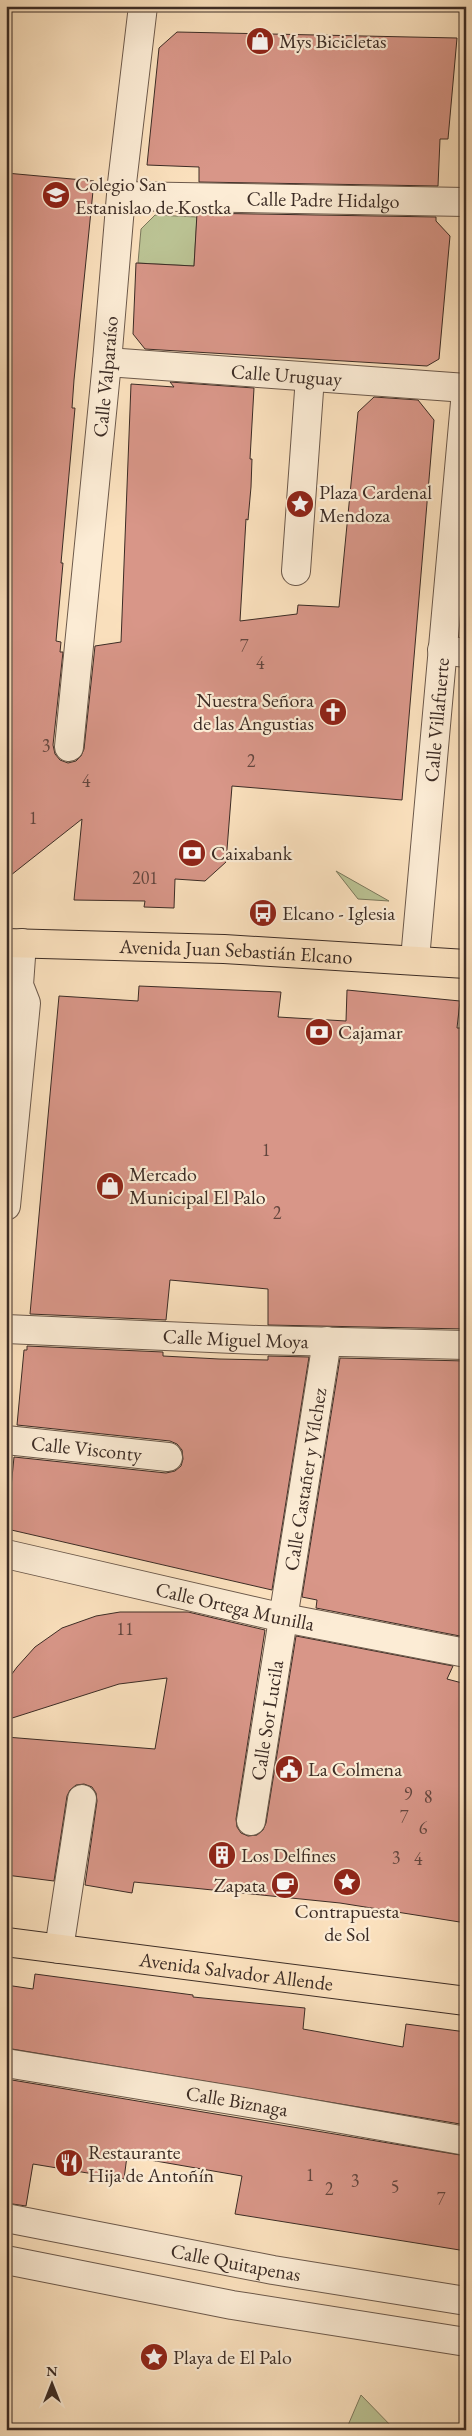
<svg xmlns="http://www.w3.org/2000/svg" width="472" height="2436" font-family="'EB Garamond',serif">
<rect width="100%" height="100%" fill="#fbe1be"/>
<filter id="stains"><feTurbulence type="fractalNoise" baseFrequency=".004" numOctaves="4"/><feColorMatrix values="0 0 0 0 .2 0 0 0 0 .09 0 0 0 0 .02 0 0 0 .5 -.17"/></filter>
<radialGradient id="worn" r=".72"><stop offset=".6" stop-color="#630" stop-opacity="0"/><stop offset="1" stop-color="#630" stop-opacity=".3"/></radialGradient>
<g fill="#bbc394" stroke="#7c785c">
<path d="M155,215l42,2 -3,49 -56,-3 3,-34z"/>
<path d="M336,871l53,30 -31,-2z"/>
<path d="M361,2395l34,35h-49z"/>
</g>
<g fill="#d89688" stroke="#3c2c25">
<path d="M177,32l280,6 -9,101h-8l-2,47 -239,-4v-15l-52,-2 12,-117z"/>
<path d="M6,173l88,8 -20,199 -2,28h3l-14,155h2l-7,78 5,1 -1,10h3l-10,93 2,9 5,6 8,3 8,-2 5,-5 3,-7 11,-103 26,-4 10,-258 43,3 -4,-5 84,6 -4,71h2l-1,28 -3,33 -2,-1 -6,102 57,-7 1,-9 41,2 19,-195 16,-15 44,3 16,20 -32,380 -170,-14 -6,76 -21,19 -30,-2 -1,29 -30,-1 1,-6 -71,-1 8,-81 -76,60z"/>
<path d="M197,213l239,4v4l14,15 -11,123 -12,7 -282,-17 -12,-15 3,-71 58,3z"/>
<path d="M139,986l142,6 -3,25 68,4 1,-31 113,11 -3,27h9v301l-198,-4v-36l-98,-9 -4,40 -136,-6 29,-318 79,5z"/>
<path d="M27,1346l136,6v4l56,3 49,1v-4l41,1 -37,233 -265,-61 7,-72 152,16 9,-2 6,-5 2,-7 -1,-9 -5,-6 -7,-3 -153,-16 7,-75h3z"/>
<path d="M340,1358l126,3 -1,276 -149,-29 1,-8 -15,-3z"/>
<path d="M120,1612h68l77,18 -29,189 1,8 4,6 7,3 9,-1 6,-5 3,-7 30,-187 157,30 -6,13 19,5v239l-126,-20 -206,-21 -2,11 -47,-8 12,-84 -1,-8 -4,-6 -8,-3 -8,1 -6,5 -3,6 -13,85 -48,-6v-138l149,12 12,-71 -48,6 -113,36v-38l11,-15 18,-20 27,-19 34,-12z"/>
<path d="M35,1974l158,21v2l112,11 -2,21 100,18 3,-23 60,8v93l-460,-77v-63l27,4z"/>
<path d="M6,2079l460,77v95l-231,-37 7,-38 -115,-20 -3,23 -91,-15 -7,42 -20,-3z"/>
</g>
<g fill="none" stroke-linecap="round" stroke-linejoin="round">
<defs>
<g id="minor">
<path id="s1" d="M121,196l345,6"/>
<path id="s2" d="M107,362l359,26"/>
<path d="M296,571l14,-194"/>
<path d="M442,650l24,3"/>
<path id="s3" d="M69,747l38,-385 15,-179 21,-177"/>
<path id="s4" d="M415,959l51,-568"/>
<path d="M6,1206l20,-203 -7,-18 3,-42"/>
<path id="s5" d="M6,1329l252,11 208,5"/>
<path id="s6" d="M6,1440l162,17"/>
<path id="s7" d="M6,1554l278,64 182,35"/>
<path id="s8" d="M251,1821l76,-480"/>
<path d="M59,1949l23,-150"/>
<path id="s9" d="M6,2063l262,43 198,35"/>
<path id="s10" d="M6,2218l267,52 193,31"/>
<path d="M6,2260l226,45 234,37"/>
</g>
<g id="major">
<path id="s11" d="M6,943l218,6 242,15"/>
<path id="s12" d="M6,1942l460,59"/>
</g>
</defs>
<use href="#minor" stroke="#6c594b" stroke-width="30"/>
<use href="#major" stroke="#3c2c25" stroke-width="30"/>
<use href="#minor" stroke="#fcecd5" stroke-width="28"/>
<use href="#major" stroke="#fbe1be" stroke-width="28"/>
</g>
<defs>
<symbol id="shop-disc" viewBox="-11 -11 22 22"><circle r="9.5" fill="#8f2418" stroke="#fcecd5"/><path d="M-5-2.5h2.3a2.7 3.5 0 0 1 5.4 0H5L5.5 6h-11ZM-1.5-2.5h3a1.5 2.3 0 0 0-3 0Z" fill="#fff"/></symbol>
<symbol id="school-disc" viewBox="-11 -11 22 22"><circle r="9.5" fill="#8f2418" stroke="#fcecd5"/><path d="M0-5L7-2L0 1L-7-2ZM-4 1L0 2.5L4 1V4Q0 6-4 4Z" fill="#fff"/></symbol>
<symbol id="sight-disc" viewBox="-11 -11 22 22"><circle r="9.5" fill="#8f2418" stroke="#fcecd5"/><path d="M0-6L1.8-2.2L6-1.7L2.9 1.2L3.7 5.4L0 3.3L-3.7 5.4L-2.9 1.2L-6-1.7L-1.8-2.2Z" fill="#fff"/></symbol>
<symbol id="church-disc" viewBox="-11 -11 22 22"><circle r="9.5" fill="#8f2418" stroke="#fcecd5"/><path d="M-1.2-6h2.4v3.5h3.3v2.4h-3.3V6h-2.4V-.1h-3.3v-2.4h3.3Z" fill="#fff"/></symbol>
<symbol id="bank-disc" viewBox="-11 -11 22 22"><circle r="9.5" fill="#8f2418" stroke="#fcecd5"/><path d="M-6-4H6V4H-6ZM0-2.3a2.3 2.3 0 1 0 0 4.6a2.3 2.3 0 1 0 0-4.6Z" fill="#fff"/></symbol>
<symbol id="bus-disc" viewBox="-11 -11 22 22"><circle r="9.5" fill="#8f2418" stroke="#fcecd5"/><path d="M-5-6H5V4H4V6H2V4H-2V6H-4V4H-5ZM-3.5-4V0h7V-4ZM-3.5 1.2v1.5H-2V1.2ZM2 1.2v1.5H3.5V1.2Z" fill="#fff"/></symbol>
<symbol id="civic-disc" viewBox="-11 -11 22 22"><circle r="9.5" fill="#8f2418" stroke="#fcecd5"/><path d="M-.6-6.5H3V-4.5H.6V-3L4-1V1h2V6H-6V1h2V-1L-.6-3ZM-1.2 2.5V6h2.4V2.5Z" fill="#fff"/></symbol>
<symbol id="building-disc" viewBox="-11 -11 22 22"><circle r="9.5" fill="#8f2418" stroke="#fcecd5"/><path d="M-4-6H4V6H1V3H-1V6H-4ZM-2.5-4.3h1.7v1.8h-1.7ZM.8-4.3h1.7v1.8H.8ZM-2.5-1h1.7V.8h-1.7ZM.8-1h1.7V.8H.8Z" fill="#fff"/></symbol>
<symbol id="cafe-disc" viewBox="-11 -11 22 22"><circle r="9.5" fill="#8f2418" stroke="#fcecd5"/><path d="M-5.5-4.5H6V0H3Q3 3.5 0 3.5H-2.5Q-5.5 3.5-5.5 0ZM3-3.2v2h1.7v-2ZM-6 4.5H4V6H-6Z" fill="#fff"/></symbol>
<symbol id="restaurant-disc" viewBox="-11 -11 22 22"><circle r="9.5" fill="#8f2418" stroke="#fcecd5"/><path d="M-5-6h1v4h1v-4h1v4h1v-4h1v5L-1.5 .5V6h-2V.5L-5-1ZM5-6V6H3V1.5H1.5Q1.5-4 5-6Z" fill="#fff"/></symbol>
</defs>
<g fill-rule="evenodd">
<use href="#shop-disc" x="244" y="25" width="32" height="32"/>
<use href="#school-disc" x="40" y="179" width="32" height="32"/>
<use href="#sight-disc" x="284" y="488" width="32" height="32"/>
<use href="#church-disc" x="317" y="696" width="32" height="32"/>
<use href="#bank-disc" x="176" y="837" width="32" height="32"/>
<use href="#bus-disc" x="247" y="897" width="32" height="32"/>
<use href="#bank-disc" x="303" y="1016" width="32" height="32"/>
<use href="#shop-disc" x="94" y="1170" width="32" height="32"/>
<use href="#civic-disc" x="273" y="1753" width="32" height="32"/>
<use href="#building-disc" x="206" y="1839" width="32" height="32"/>
<use href="#sight-disc" x="331" y="1866" width="32" height="32"/>
<use href="#cafe-disc" x="269" y="1869" width="32" height="32"/>
<use href="#restaurant-disc" x="53" y="2147" width="32" height="32"/>
<use href="#sight-disc" x="138" y="2341" width="32" height="32"/>
</g>
<g text-anchor="middle" stroke-width="4.5" stroke-linejoin="round" paint-order="stroke">
<g font-size="18" fill="#63463e">
<text x="244" y="652">7</text>
<text x="260" y="669">4</text>
<text x="46" y="752">3</text>
<text x="251" y="767">2</text>
<text x="86" y="787">4</text>
<text x="33" y="824">1</text>
<text x="145" y="884">201</text>
<text x="266" y="1156">1</text>
<text x="277" y="1219">2</text>
<text x="125" y="1635">11</text>
<text x="408" y="1800">9</text>
<text x="428" y="1803">8</text>
<text x="404" y="1823">7</text>
<text x="423" y="1834">6</text>
<text x="396" y="1864">3</text>
<text x="418" y="1865">4</text>
<text x="310" y="2181">1</text>
<text x="355" y="2187">3</text>
<text x="395" y="2193">5</text>
<text x="329" y="2195">2</text>
<text x="441" y="2205">7</text>
</g>
<g font-size="20" fill="#3c2c25" stroke="#fcecd5" text-anchor="start">
<text x="279" y="48">Mys Bicicletas</text>
<text x="75" y="191">Colegio San<tspan x="75" dy="23">Estanislao de Kostka</tspan></text>
<text x="319" y="499">Plaza Cardenal<tspan x="319" dy="23">Mendoza</tspan></text>
<text x="314" y="707" text-anchor="end">Nuestra Señora<tspan x="314" dy="23">de las Angustias</tspan></text>
<text x="211" y="860">Caixabank</text>
<text x="282" y="920">Elcano - Iglesia</text>
<text x="338" y="1039">Cajamar</text>
<text x="129" y="1181">Mercado<tspan x="129" dy="23">Municipal El Palo</tspan></text>
<text x="308" y="1776">La Colmena</text>
<text x="241" y="1862">Los Delfines</text>
<text x="266" y="1892" text-anchor="end">Zapata</text>
<text x="347" y="1918" text-anchor="middle">Contrapuesta<tspan x="347" dy="23">de Sol</tspan></text>
<text x="88" y="2159">Restaurante<tspan x="88" dy="23">Hija de Antoñín</tspan></text>
<text x="173" y="2364">Playa de El Palo</text>
</g>
<g font-size="20" fill="#3c2c25" stroke="#fcecd5">
<text dy="7" stroke="none"><textPath href="#s1" startOffset="202">Calle Padre Hidalgo</textPath></text>
<text dy="7" stroke="none"><textPath href="#s2" startOffset="180">Calle Uruguay</textPath></text>
<text dy="7" stroke="none"><textPath href="#s3" startOffset="372">Calle Valparaíso</textPath></text>
<text dy="7" stroke="none"><textPath href="#s4" startOffset="240">Calle Villafuerte</textPath></text>
<text dy="7" stroke="none"><textPath href="#s11" startOffset="230">Avenida Juan Sebastián Elcano</textPath></text>
<text dy="7" stroke="none"><textPath href="#s5" startOffset="230">Calle Miguel Moya</textPath></text>
<text dy="7" stroke="none"><textPath href="#s6" startOffset="81">Calle Visconty</textPath></text>
<text dy="7" stroke="none"><textPath href="#s8" startOffset="346">Calle Castañer y Vílchez</textPath></text>
<text dy="7" stroke="none"><textPath href="#s7" startOffset="235">Calle Ortega Munilla</textPath></text>
<text dy="7" stroke="none"><textPath href="#s8" startOffset="102">Calle Sor Lucila</textPath></text>
<text dy="7" stroke="none"><textPath href="#s12" startOffset="232">Avenida Salvador Allende</textPath></text>
<text dy="7" stroke="none"><textPath href="#s9" startOffset="234">Calle Biznaga</textPath></text>
<text dy="7" stroke="none"><textPath href="#s10" startOffset="234">Calle Quitapenas</textPath></text>
</g>
</g>
<rect width="472" height="2436" fill="none" stroke="#fbe1be" stroke-width="25"/>
<rect x="8" y="8" width="457" height="2421" fill="none" stroke="#3c2c25" stroke-width="2.5"/>
<rect x="12" y="12" width="447" height="2411" fill="none" stroke="#3c2c25"/>
<g transform="translate(52 2384)" stroke="#fcecd5" stroke-width="4" paint-order="stroke">
<path d="M0-4L9 19L0 12L-9 19Z" fill="#3c2c25"/>
<text y="-8" font-size="14" font-weight="bold" text-anchor="middle" fill="#3c2c25">N</text>
</g>
<rect width="100%" height="100%" filter="url(#stains)"/>
<rect width="100%" height="100%" fill="url(#worn)"/>
</svg>
